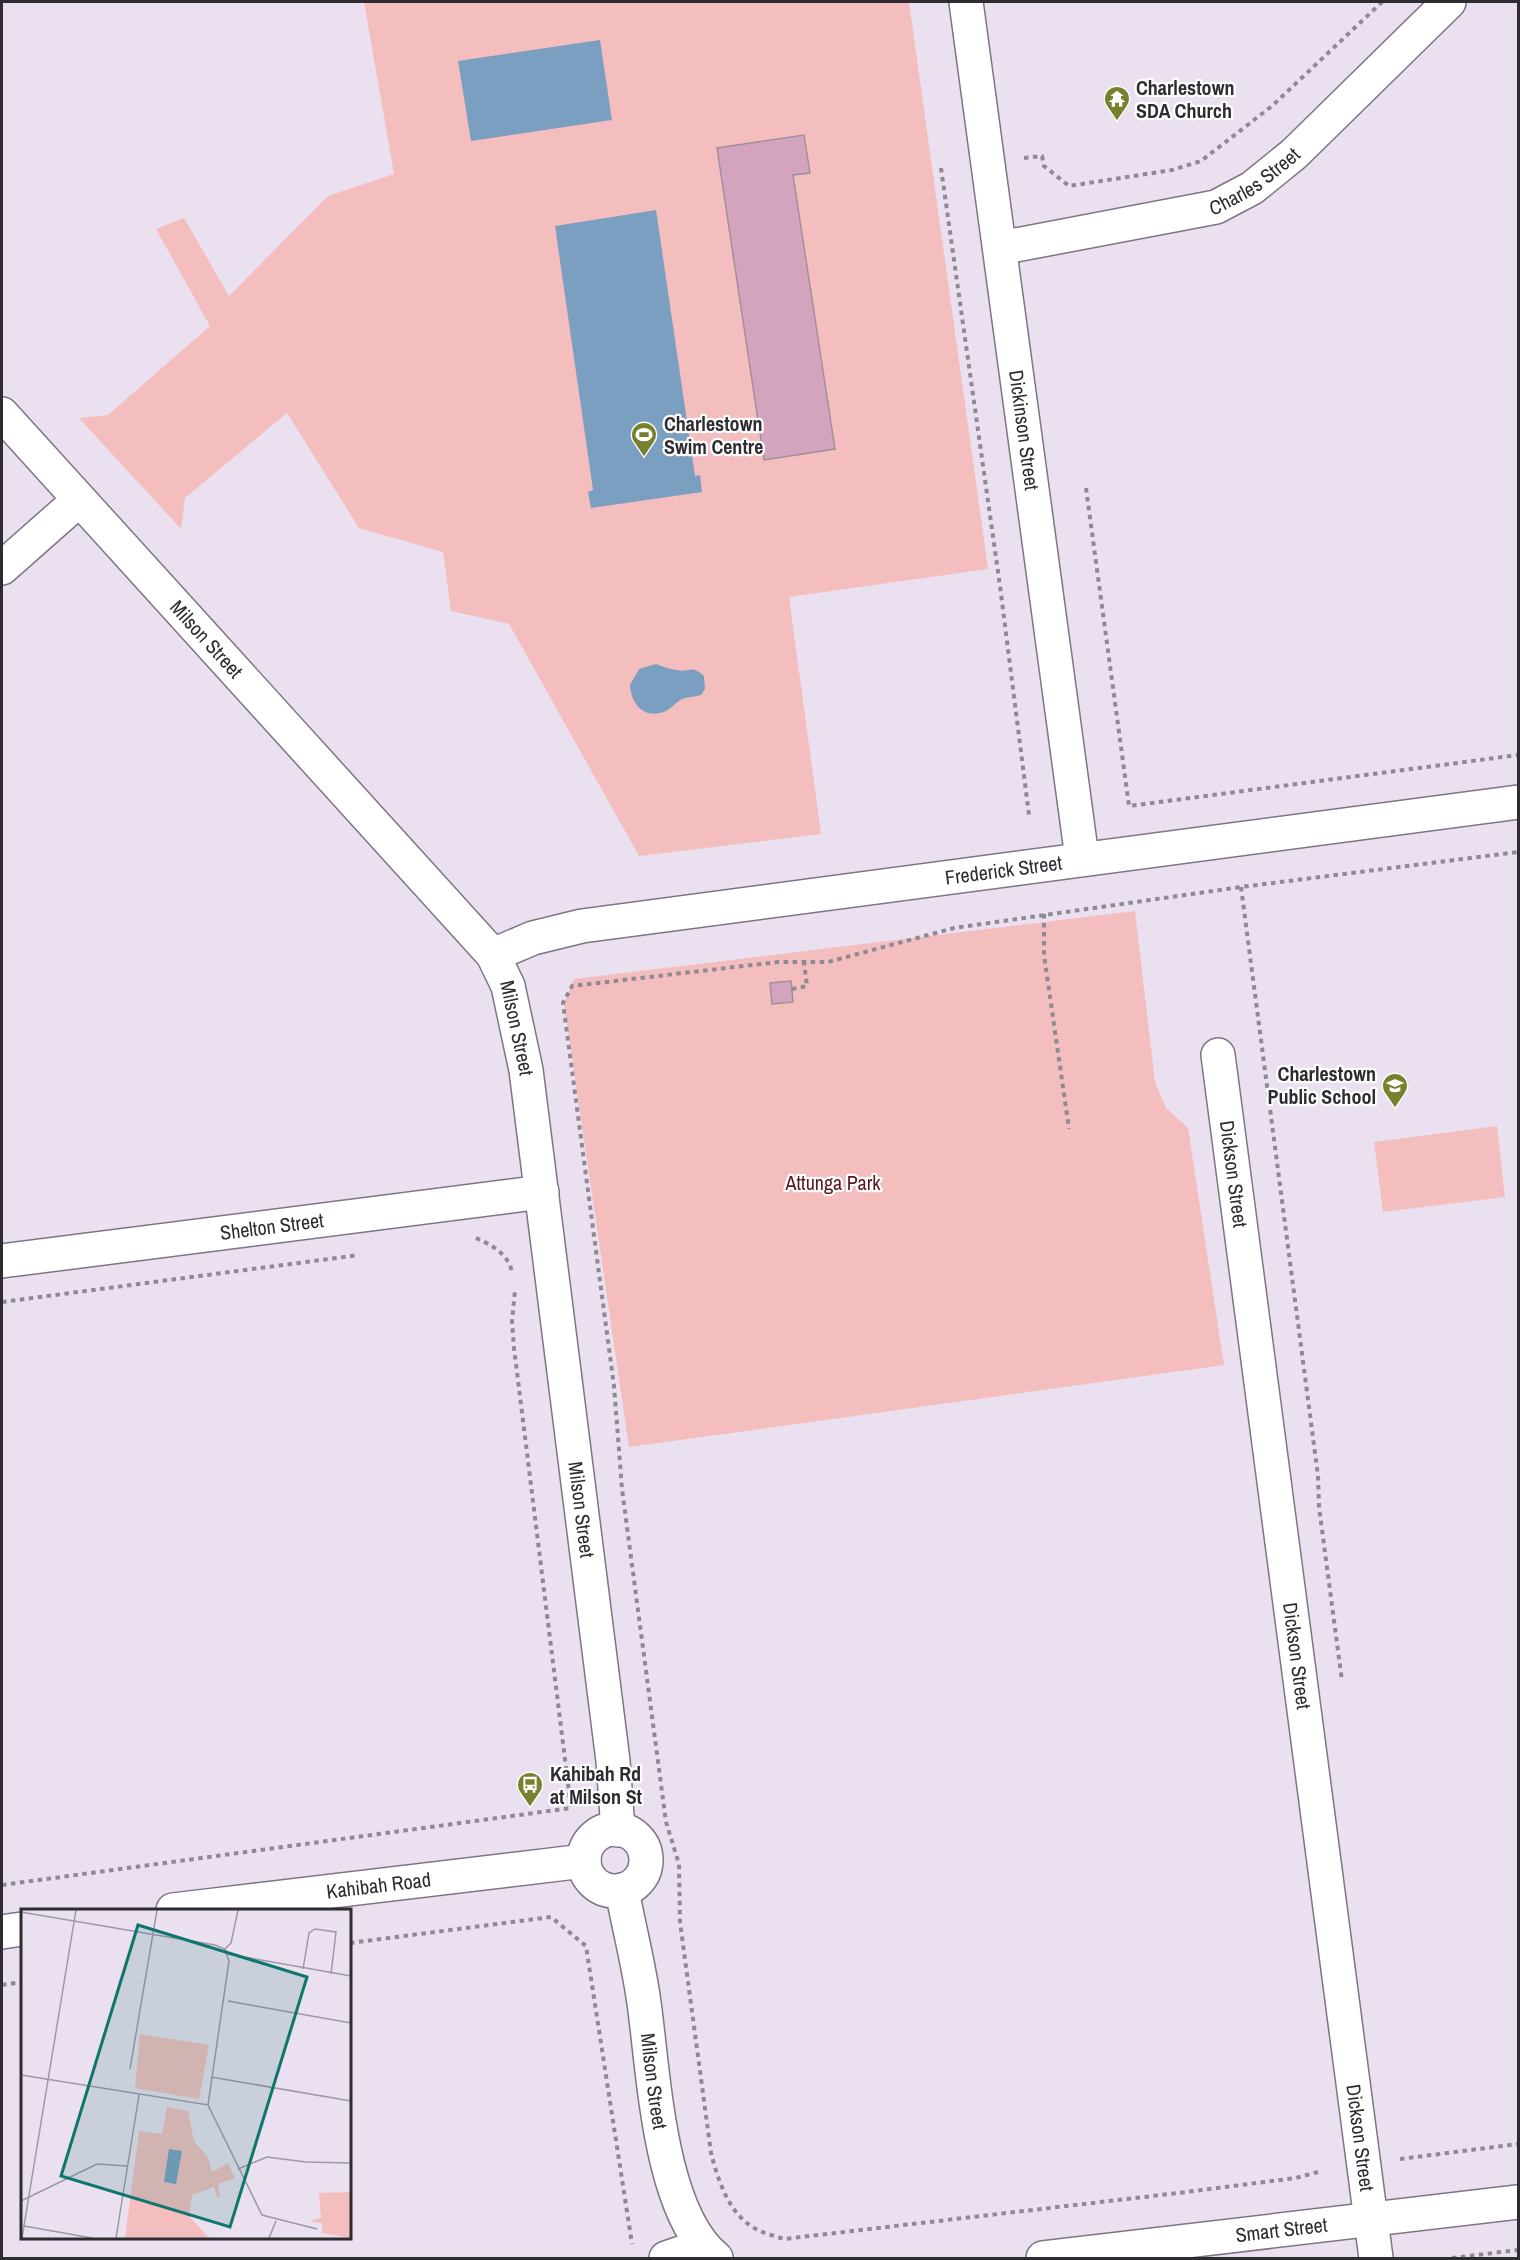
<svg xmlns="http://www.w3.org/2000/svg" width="1520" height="2260" font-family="'Archivo Narrow',sans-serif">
<rect width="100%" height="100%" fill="#eae0f0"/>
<g fill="#f4bebe">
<path d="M364,2h545l79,567 -199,28 32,237 -182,22 -130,-232 -58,-13 -8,-59 -84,-24 -72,-115 -102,85 -4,31 -102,-111 29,-3 102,-89 -54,-97 28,-11 45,78 99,-100 66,-22z"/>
<path d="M1135,911l20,171 11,26 22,20 36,237 -595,82 -65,-444 10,-24z"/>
<path d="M1497,1126l8,71 -122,15 -9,-70z"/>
</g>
<g fill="#7b9fc1">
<path d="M600,40l12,80 -141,21 -13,-80z"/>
<path d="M656,210l39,266 5,-1 2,17 -111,16 -3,-16 5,-2 -38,-264z"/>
<path d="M656,664c6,2 13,5 20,6 14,3 15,-6 28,6l1,13 -4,6c-7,2 -14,2 -19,4 -6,3 -10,9 -16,12 -21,9 -35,-6 -36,-26l9,-16z"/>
</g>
<g fill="#d4a4be" stroke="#a19099" stroke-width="1.5">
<path d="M804,135l6,38 -17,2 42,274 -71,11 -47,-312z"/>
<path d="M791,981l2,21 -21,2 -2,-21z"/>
</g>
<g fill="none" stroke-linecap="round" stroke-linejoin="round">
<defs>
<g id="street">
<path id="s1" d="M966,2l116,856"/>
<path id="s2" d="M1000,248l216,-41 36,-19 42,-34 155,-152"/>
<path d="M2,568l77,-68"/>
<path id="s3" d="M1218,1055l158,1203"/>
<path id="s4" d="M2,1261l540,-69"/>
<path d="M666,2258l35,-12"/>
</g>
<g id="secondary">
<path id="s5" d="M2,414l491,541 15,31 18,84 87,691 5,69"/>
<path id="s6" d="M493,955l40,-17 49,-12 936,-124"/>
<circle cx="615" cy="1860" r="31"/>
<path id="s7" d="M622,1890c7,38 17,75 22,113 10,71 15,209 72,255"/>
<path id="s8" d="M173,1910l411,-49"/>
<path d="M2,1932l20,-3"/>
<path id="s9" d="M1043,2258l475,-56"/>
</g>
</defs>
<use href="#street" stroke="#7e7584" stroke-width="36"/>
<use href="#secondary" stroke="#7e7584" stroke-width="36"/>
<g stroke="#8f8994" stroke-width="4" stroke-dasharray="4.5 4.5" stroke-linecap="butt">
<path d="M1024,158l18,-2 2,10 25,20 103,-16 29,-9 71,-55 110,-104"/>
<path d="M941,168l59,418 29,229"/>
<path d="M1086,488l43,318 389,-51"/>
<path d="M1241,887l77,589 1,31 23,174"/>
<path d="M1044,914v41l25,174"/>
<path d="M792,989l15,-3 -3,-24"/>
<path d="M476,1238c15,7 32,15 36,34"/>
<path d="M2,1302l357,-47"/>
<path d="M2,1885l569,-77 -57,-460 -2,-27 3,-30"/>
<path d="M350,1943l201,-26 35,29 46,298"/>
<path d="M2,1985l20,-3"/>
<path d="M1400,2159l118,-15"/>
<path d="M1318,2172l-22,6 -118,15 -394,46c-9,-3 -19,-5 -28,-10 -27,-14 -38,-49 -45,-76l-31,-231 -1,-58 -13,-42 -44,-333 -8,-103 -51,-383 9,-17 206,-24h50l126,-34 287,-41 277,-35"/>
<path d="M1452,2258l66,-8"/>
</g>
<use href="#street" stroke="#fff" stroke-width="33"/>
<use href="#secondary" stroke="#fff" stroke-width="33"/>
</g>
<defs>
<symbol id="temple-pin" viewBox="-11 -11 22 30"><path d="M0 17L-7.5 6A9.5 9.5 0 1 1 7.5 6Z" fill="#76802d" stroke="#fff"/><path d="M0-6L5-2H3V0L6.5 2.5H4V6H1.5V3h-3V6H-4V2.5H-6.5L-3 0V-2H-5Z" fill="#fff"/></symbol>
<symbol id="stadium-pin" viewBox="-11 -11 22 30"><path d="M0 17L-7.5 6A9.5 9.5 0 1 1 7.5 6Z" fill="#76802d" stroke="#fff"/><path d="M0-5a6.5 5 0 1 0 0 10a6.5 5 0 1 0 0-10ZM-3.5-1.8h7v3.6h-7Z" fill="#fff"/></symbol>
<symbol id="school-pin" viewBox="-11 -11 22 30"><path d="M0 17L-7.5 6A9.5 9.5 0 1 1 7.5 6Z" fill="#76802d" stroke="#fff"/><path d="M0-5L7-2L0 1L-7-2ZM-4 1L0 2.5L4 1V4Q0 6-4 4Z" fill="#fff"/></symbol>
<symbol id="bus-pin" viewBox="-11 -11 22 30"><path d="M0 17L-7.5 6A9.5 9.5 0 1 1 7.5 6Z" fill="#76802d" stroke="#fff"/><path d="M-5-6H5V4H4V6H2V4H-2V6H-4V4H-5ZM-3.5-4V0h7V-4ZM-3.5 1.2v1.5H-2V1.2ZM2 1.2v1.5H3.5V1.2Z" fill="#fff"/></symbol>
</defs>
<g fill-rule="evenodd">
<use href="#temple-pin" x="1102" y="84" width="30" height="40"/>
<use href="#stadium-pin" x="629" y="420" width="30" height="40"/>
<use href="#school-pin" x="1380" y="1071" width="30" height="40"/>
<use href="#bus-pin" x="515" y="1770" width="30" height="40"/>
</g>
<g text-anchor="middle" stroke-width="4.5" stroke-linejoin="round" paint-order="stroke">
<g font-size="20" font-weight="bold" fill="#2e2b31" stroke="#fff" text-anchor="start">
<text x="1136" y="95">Charlestown<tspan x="1136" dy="23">SDA Church</tspan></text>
<text x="664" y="431">Charlestown<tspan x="664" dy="23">Swim Centre</tspan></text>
<text x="1376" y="1081" text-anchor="end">Charlestown<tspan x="1376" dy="23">Public School</tspan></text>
<text x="550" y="1781">Kahibah Rd<tspan x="550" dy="23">at Milson St</tspan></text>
</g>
<g font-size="20" fill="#2e2b31" stroke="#fff">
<text dy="7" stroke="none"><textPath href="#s2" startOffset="266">Charles Street</textPath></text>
<text dy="7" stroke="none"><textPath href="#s1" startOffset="432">Dickinson Street</textPath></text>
<text dy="7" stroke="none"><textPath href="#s5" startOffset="304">Milson Street</textPath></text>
<text dy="7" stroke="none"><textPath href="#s6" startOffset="519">Frederick Street</textPath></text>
<text dy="7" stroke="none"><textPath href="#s5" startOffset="808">Milson Street</textPath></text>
<text dy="7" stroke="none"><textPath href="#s3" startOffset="120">Dickson Street</textPath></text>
<text dy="7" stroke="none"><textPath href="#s4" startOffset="272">Shelton Street</textPath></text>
<text dy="7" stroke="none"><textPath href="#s5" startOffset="1294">Milson Street</textPath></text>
<text dy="7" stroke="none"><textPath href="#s3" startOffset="606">Dickson Street</textPath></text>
<text dy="7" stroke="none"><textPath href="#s8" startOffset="207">Kahibah Road</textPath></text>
<text dy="7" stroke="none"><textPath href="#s7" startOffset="194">Milson Street</textPath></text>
<text dy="7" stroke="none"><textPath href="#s3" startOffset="1092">Dickson Street</textPath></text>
<text dy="7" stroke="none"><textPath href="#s9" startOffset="240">Smart Street</textPath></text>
</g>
<g font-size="20" fill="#58171e" stroke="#fff">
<text x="833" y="1190">Attunga Park</text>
</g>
</g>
<g transform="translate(21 1909)">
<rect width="330" height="330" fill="#eae0f0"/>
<path d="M119,125l69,11 -10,54 -64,-11zM146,198l21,4 6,30 14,16 4,15 16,-9 7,15 -17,6 2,13h-3l-3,-10 -22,8 -3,21 20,22h-84l14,-107 23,3zM330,283v46l-29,-5v-10l-13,-2 12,-3 -2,-25z" fill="#f4bebe"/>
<path d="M148,240l13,2 -6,33 -12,-2z" fill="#7b9fc1"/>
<path fill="none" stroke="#9f98a4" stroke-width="1.5" d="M0,3l194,33 10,4 4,12 -21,144 -187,-30M204,40l6,-6 7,-33M207,45l123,22M282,60l6,-36 6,-4 21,3 -5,42M207,92l123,22M109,160l27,-159M190,168l140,24M187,196l54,110 55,14M217,260l29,-12 39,5 45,1M0,292l76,-37 30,2M3,317l68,12M1,329l54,-328M95,329l23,-143M248,329l7,-17"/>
<path fill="#0f766e" fill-opacity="0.15" stroke="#0f766e" stroke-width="3" d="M117,16l169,52 -77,250 -169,-51z"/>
<rect width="330" height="330" fill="none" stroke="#2e2b31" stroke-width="3"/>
</g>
<rect width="1520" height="2260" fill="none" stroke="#2e2b31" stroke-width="6"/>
</svg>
